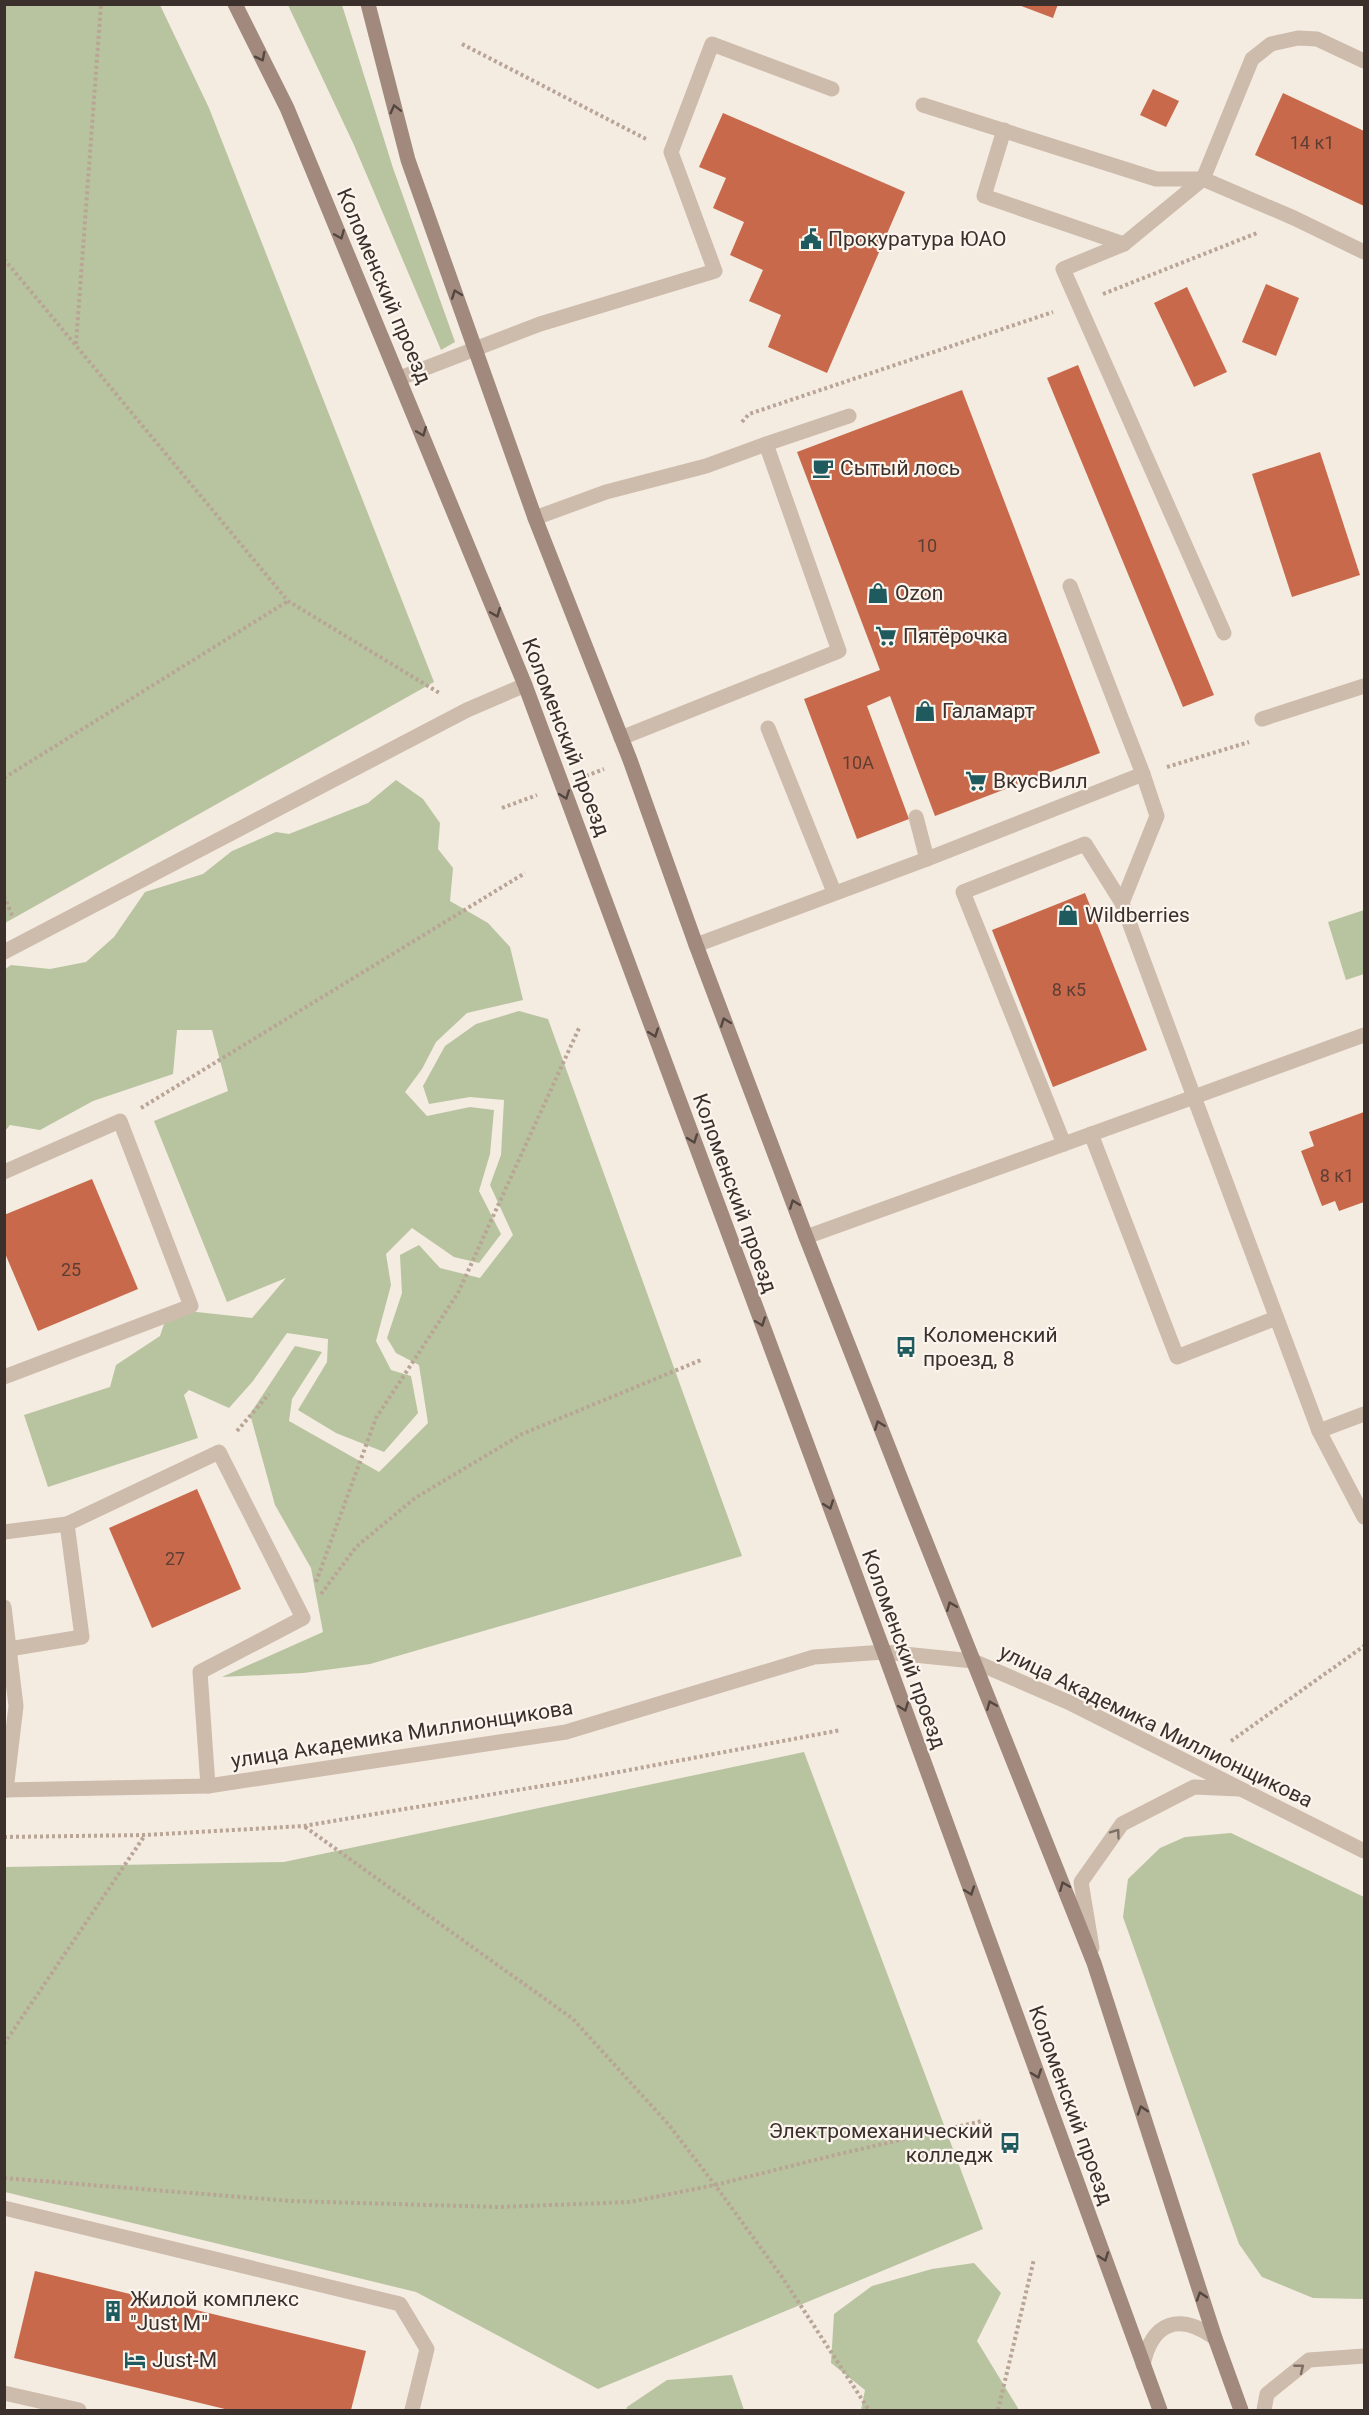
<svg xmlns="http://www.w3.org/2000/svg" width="1369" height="2415" font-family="Roboto,sans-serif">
<rect width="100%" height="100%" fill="#f4ebe1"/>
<g fill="#b8c4a0">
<path d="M4,5h156l49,103 225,574 -429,241z"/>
<path d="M288,5h54l51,163 62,174 -14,8 -87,-205z"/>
<path d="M396,780l27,19 17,24 -2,26 15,19 -3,33 38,22 22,24 13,53 -56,13 -31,29 -14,27 -17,23 22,24 43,-9 24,3 -4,44 -11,37 22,43 -22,29 -25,-6 -42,-29 -26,26 5,31 -15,56 15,29 20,6 7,37 -34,39 -48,-19 -38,-23 29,-48 1,-23 -41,-6 -34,48 -24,27 -40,-18 -5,5 14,43 -150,49 -24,-72 86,-28 6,-22 44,-29 9,-27 83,9 34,-40 -59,24 -73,-181 74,-30 -16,-61h-35l-4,44 -80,27 -53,29 -30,-5 -5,6 -1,-161 7,-5 39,4 36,-7 28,-25 31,-45 58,-18 29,-23 44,-19 13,2 79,-31z"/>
<path d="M1364,910v64l-18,6 -18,-58z"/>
<path d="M519,1011l29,8 194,537 -372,108 -67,9 -81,4 101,-45 -12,-64 -36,-63 -25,-91 45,-68 27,6 -30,47 -3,22 90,51 49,-49 -9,-58 -23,-12 -9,-15 15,-45 -2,-38 19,-10 21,23 40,10 33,-43 -23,-50 11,-30 3,-55 -34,-3 -41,7 -6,-18 22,-40 31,-22z"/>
<path d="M804,1752l179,477 -385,160 -182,-97 -411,-100v-325l279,-5z"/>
<path d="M1231,1833l133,64v402l-51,-1 -51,-21 -23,-33 -116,-327 5,-38 32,-31 25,-11z"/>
<path d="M974,2263l27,30 -24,48 42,69h-158l4,-20 -34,-27 3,-49 38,-28 60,-17z"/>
<path d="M732,2375l12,35h-118l1,-3 40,-27z"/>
</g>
<g fill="#c8694b">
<path d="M1016,4h42l-5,14z"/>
<path d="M1153,89l26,12 -13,26 -26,-12z"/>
<path d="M1283,93l81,38v75l-109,-51z"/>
<path d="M723,113l182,79 -78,181 -59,-26 13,-32 -32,-14 14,-31 -33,-15 14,-33 -31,-14 13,-30 -27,-11z"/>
<path d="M1266,284l33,14 -23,58 -34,-14z"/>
<path d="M1187,287l40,85 -33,15 -40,-84z"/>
<path d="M1078,365l136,330 -31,12 -136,-329z"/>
<path d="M962,390l138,363 -165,63 -45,-120 -23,10 42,113 -52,20 -53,-140 76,-29 -83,-218z"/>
<path d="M1320,452l40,123 -68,22 -40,-123z"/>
<path d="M1085,893l62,157 -94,37 -61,-157z"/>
<path d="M1364,1112v90l-25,9 -4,-10 -13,5 -21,-55 13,-5 -5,-14z"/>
<path d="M92,1179l46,110 -100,42 -34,-80v-36z"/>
<path d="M197,1489l44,100 -89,39 -43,-100z"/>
<path d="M35,2271l331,80 -15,59h-122l-215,-52z"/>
</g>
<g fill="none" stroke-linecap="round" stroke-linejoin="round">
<g stroke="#b9a596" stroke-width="4" stroke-dasharray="3 3" stroke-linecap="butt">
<path d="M462,44l186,96"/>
<path d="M4,259l284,342 153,93"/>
<path d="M1103,294l154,-61"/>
<path d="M76,344l25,-340"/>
<path d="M742,422l7,-8 304,-102"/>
<path d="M1167,767l82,-25"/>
<path d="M586,776l18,-7"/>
<path d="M4,778l284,-177"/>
<path d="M502,808l35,-13"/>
<path d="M4,896l9,22"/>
<path d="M141,1108l384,-235"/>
<path d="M237,1431l32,-37"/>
<path d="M316,1582l60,-164 82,-125 122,-267"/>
<path d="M321,1594l35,-47 59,-49 107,-64 179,-74"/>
<path d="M1231,1741l133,-95"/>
<path d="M305,1827l268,192 96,106 46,60 67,92 87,133"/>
<path d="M4,1837l141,-2 159,-9 267,-45 270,-51"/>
<path d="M4,2044l141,-209"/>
<path d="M4,2178l287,23 208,6 131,-5 85,-17 120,-30 147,-34"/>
<path d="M998,2410l36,-151"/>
</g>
<g stroke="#cdbbac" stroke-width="15">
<path d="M923,105l233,74h47l91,39 70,34"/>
<path d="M1004,130l-20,66 140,48"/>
<path d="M475,349l65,-25 175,-53 -44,-119 41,-108 120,45"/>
<path d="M766,444l83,-28"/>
<path d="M535,518l71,-26 100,-26 60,-22 73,207 -218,87"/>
<path d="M1070,586l73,188 14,42 -35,87"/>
<path d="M1224,633l-161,-364 61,-25 79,-65 49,-120 19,-15 27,-6 19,1 47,22"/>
<path d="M1262,719l102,-33"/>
<path d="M768,728l66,164"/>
<path d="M916,817l11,42"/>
<path d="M696,945l231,-86 216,-85"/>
<path d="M4,952l463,-242 58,-25"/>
<path d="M1091,1134l86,223 99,-39"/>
<path d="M1064,1144l-101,-252 122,-48 37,59 72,194 170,-62"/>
<path d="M4,1172l116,-51 71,185 -187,71"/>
<path d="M806,1237l388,-140 125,334 45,86"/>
<path d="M1319,1431l45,-17"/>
<path d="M67,1524l152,-72 84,166 -103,54 8,114"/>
<path d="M4,1532l63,-8 15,113 -73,12"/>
<path d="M4,1607l12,99 -10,84"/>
<path d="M1092,1948l-11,-66 41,-58 72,-37 45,2"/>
<path d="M4,2208l396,96 27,45 -15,61"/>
<path d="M4,2393l75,17"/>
</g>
<g stroke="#cdbbac" stroke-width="15">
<path d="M400,378l75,-29"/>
<path d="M973,1661l95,41 296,149"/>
<path d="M1143,2365c9,-43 36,-53 72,-27"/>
<path d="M1264,2410l3,-16 42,-34 55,-4"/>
</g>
<path stroke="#cdbbac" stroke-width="15" d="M4,1790l204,-4 358,-54 248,-75 70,-5 89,9"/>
<g stroke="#a18a7d" stroke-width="15">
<path d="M235,4l52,104 238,577 359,967 276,758"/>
<path d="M368,4l40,156 127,358 95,242 66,185 110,292 105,268 183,458 121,375 26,72"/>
</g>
</g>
<defs><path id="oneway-chevron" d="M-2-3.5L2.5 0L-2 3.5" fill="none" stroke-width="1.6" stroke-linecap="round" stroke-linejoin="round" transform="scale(1.5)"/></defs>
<g stroke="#544640">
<use href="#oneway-chevron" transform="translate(261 57) rotate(63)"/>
<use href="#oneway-chevron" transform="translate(395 109) rotate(-104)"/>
<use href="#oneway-chevron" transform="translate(340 235) rotate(67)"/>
<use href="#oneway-chevron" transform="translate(456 294) rotate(-110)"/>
<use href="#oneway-chevron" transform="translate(422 432) rotate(68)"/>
<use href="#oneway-chevron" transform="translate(496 613) rotate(68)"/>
<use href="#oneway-chevron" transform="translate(565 795) rotate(70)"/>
<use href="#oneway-chevron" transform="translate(725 1022) rotate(-111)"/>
<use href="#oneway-chevron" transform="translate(654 1033) rotate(70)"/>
<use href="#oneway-chevron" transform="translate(693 1139) rotate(70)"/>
<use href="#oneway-chevron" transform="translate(794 1204) rotate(-111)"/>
<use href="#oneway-chevron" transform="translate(761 1322) rotate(70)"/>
<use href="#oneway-chevron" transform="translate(879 1425) rotate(-111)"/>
<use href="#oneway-chevron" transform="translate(829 1505) rotate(70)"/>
<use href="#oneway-chevron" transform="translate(951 1606) rotate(-112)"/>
<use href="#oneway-chevron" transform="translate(991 1705) rotate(-112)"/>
<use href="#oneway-chevron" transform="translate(904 1707) rotate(70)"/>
<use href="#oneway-chevron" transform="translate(1064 1886) rotate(-112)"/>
<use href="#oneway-chevron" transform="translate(970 1891) rotate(70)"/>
<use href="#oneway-chevron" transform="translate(1037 2074) rotate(70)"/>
<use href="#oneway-chevron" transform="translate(1142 2110) rotate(-108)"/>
<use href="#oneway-chevron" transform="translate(1104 2257) rotate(70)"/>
<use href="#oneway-chevron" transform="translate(1201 2296) rotate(-108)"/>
</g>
<g stroke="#7d6f65">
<use href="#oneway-chevron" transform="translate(1116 1833) rotate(-54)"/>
<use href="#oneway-chevron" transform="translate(1300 2368) rotate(-39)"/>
</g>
<defs>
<symbol id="civic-bare" viewBox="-9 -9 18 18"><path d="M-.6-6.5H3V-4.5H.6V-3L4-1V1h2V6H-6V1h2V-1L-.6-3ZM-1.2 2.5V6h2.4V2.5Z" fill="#1f5a5e" stroke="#fbf5ee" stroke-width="2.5" paint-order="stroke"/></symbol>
<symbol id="cafe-bare" viewBox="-9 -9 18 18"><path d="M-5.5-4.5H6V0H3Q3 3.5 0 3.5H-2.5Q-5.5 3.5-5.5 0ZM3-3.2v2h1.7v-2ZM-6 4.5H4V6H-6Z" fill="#1f5a5e" stroke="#fbf5ee" stroke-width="2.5" paint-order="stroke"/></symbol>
<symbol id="shop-bare" viewBox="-9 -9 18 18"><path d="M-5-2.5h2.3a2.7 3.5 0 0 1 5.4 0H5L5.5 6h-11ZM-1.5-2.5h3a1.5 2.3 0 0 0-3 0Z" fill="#1f5a5e" stroke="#fbf5ee" stroke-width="2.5" paint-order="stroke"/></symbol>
<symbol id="supermarket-bare" viewBox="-9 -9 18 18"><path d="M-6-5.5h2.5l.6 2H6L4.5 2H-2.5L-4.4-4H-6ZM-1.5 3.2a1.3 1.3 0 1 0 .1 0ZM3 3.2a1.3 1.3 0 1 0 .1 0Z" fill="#1f5a5e" stroke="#fbf5ee" stroke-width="2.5" paint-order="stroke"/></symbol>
<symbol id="bus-bare" viewBox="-9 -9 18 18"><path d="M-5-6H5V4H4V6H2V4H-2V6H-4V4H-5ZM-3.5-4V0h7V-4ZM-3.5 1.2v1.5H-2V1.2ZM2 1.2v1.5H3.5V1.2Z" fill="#1f5a5e" stroke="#fbf5ee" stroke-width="2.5" paint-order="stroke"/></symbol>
<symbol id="building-bare" viewBox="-9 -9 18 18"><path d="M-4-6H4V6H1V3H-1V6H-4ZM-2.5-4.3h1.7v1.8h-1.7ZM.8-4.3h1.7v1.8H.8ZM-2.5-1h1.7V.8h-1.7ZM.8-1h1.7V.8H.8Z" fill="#1f5a5e" stroke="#fbf5ee" stroke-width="2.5" paint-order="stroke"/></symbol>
<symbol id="hotel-bare" viewBox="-9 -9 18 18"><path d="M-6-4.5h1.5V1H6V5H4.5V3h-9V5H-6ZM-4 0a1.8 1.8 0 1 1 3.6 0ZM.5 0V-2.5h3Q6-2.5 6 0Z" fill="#1f5a5e" stroke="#fbf5ee" stroke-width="2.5" paint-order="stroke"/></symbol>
</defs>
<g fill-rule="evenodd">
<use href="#civic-bare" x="796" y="224" width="30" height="30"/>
<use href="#cafe-bare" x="808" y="453" width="30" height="30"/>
<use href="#shop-bare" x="863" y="578" width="30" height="30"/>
<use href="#supermarket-bare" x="871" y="621" width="30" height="30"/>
<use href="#shop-bare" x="910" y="696" width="30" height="30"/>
<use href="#supermarket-bare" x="961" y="766" width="30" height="30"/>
<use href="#shop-bare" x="1053" y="900" width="30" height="30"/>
<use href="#bus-bare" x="891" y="1332" width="30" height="30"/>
<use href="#bus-bare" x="995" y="2128" width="30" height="30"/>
<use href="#building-bare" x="98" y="2296" width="30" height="30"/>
<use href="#hotel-bare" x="120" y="2345" width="30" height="30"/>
</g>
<g text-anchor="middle" stroke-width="4.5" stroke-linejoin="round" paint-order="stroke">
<g font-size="18" fill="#5e3e33">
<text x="1312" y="149">14 к1</text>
<text x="927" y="552">10</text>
<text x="858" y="769">10А</text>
<text x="1069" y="996">8 к5</text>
<text x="1337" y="1182">8 к1</text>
<text x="71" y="1276">25</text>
<text x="175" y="1565">27</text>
</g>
<g font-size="21" fill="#3b302b" stroke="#fbf5ee" text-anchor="start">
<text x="828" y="246">Прокуратура ЮАО</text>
<text x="840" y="475">Сытый лось</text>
<text x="895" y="600">Ozon</text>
<text x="903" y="643">Пятёрочка</text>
<text x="942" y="718">Галамарт</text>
<text x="993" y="788">ВкусВилл</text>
<text x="1085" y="922">Wildberries</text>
<text x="923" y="1342">Коломенский<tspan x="923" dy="24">проезд, 8</tspan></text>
<text x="993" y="2138" text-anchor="end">Электромеханический<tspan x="993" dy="24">колледж</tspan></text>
<text x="130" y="2306">Жилой комплекс<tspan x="130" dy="24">"Just M"</tspan></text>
<text x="152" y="2367">Just-M</text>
</g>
<g font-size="21" fill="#3b302b" stroke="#fbf5ee">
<text transform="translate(384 286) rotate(67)" y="7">Коломенский проезд</text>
<text transform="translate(566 737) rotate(69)" y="7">Коломенский проезд</text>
<text transform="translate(735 1193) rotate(70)" y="7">Коломенский проезд</text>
<text transform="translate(904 1649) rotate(70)" y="7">Коломенский проезд</text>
<text transform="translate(1156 1726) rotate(26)" y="7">улица Академика Миллионщикова</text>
<text transform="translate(402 1734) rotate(-9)" y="7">улица Академика Миллионщикова</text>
<text transform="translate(1071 2105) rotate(70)" y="7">Коломенский проезд</text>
</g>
</g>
<rect width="1369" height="2415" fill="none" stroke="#3b302b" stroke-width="12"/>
</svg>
